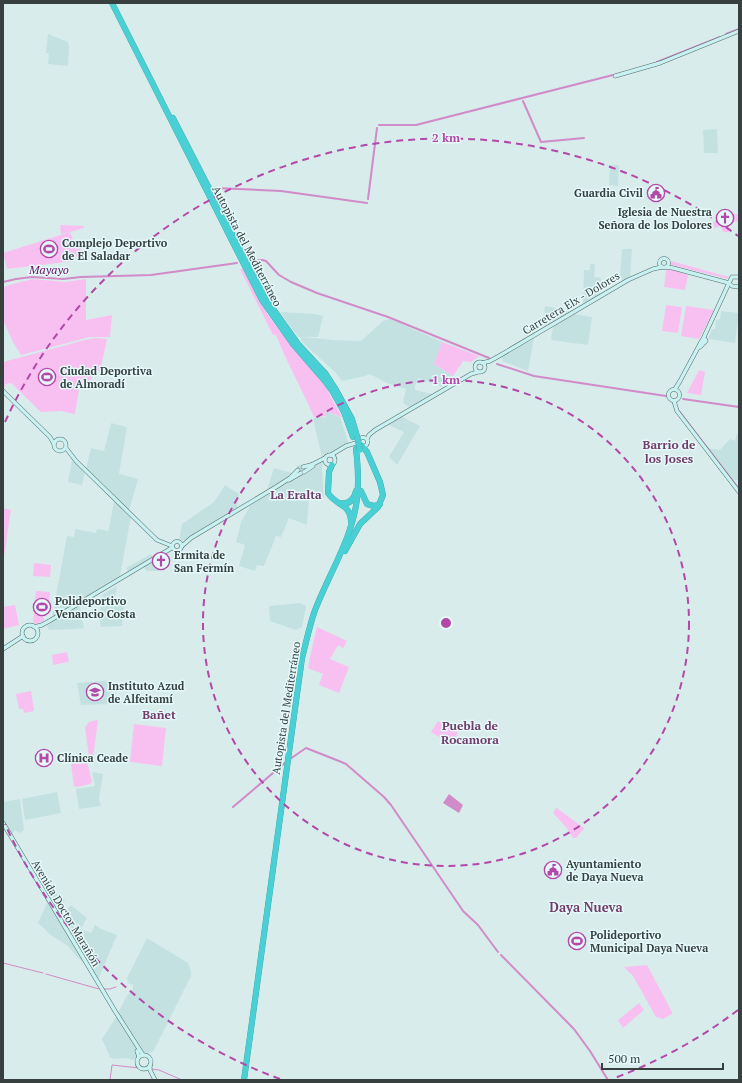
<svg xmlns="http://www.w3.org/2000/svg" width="742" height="1083" font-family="'PT Serif',serif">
<rect width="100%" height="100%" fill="#d8ecec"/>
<g fill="#c4e1e2">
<path d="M48,34l20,8 1,6 -1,18 -20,-2 1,-11h-3z"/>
<path d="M717,129l1,24h-14l-1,-23z"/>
<path d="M610,165h9l-1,21 -9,-1z"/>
<path d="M622,249h10l-2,29 -8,3v-4h-2z"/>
<path d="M590,264h5l-1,13 7,1 -1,16 -17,10 1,-34h6z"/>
<path d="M545,306l26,5 -28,16z"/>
<path d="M721,311l18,2 -4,30 -27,-4 4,-10h3l1,-9 4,-1z"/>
<path d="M280,312l35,2 8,2 -5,21h-15l30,3 28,1 22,-20 6,-2 6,2 47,21 -8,22 19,12 -11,11 -24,-9 -3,8v4l17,4 -22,13 -6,-3 -1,-2 3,-13 -19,-6 -17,-9 -5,2 -23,5 -7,-9 -34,-31v-4h-3z"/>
<path d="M575,314l17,3 -4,28 -37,-5 2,-14z"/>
<path d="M534,338l-6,33 -26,-10v-5z"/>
<path d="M325,411l15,6 9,27 -25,13 -2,11 2,30h-15l-2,27 -18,-7 -8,19 -5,-1 -12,30 -7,-1 -2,6 -16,-5 6,-21 -9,-3 5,-20 9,-16 -53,31 -18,4 3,-17 32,-22 11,-17 14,9 -2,13 30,-17 7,-22 18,5 6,-8h8l16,-7 -9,-40 13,-1z"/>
<path d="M400,416l20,10 -23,39 -8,-8 15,-25 -18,-8z"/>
<path d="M111,423l16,4 -8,47 19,5 -9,32 2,5 -11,60 -41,26 5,26 -9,1 -26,1 -2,-4 4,-3 16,-87 7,1 1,-8 21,4 1,-4 11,2 1,-2 5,-28 -29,-29 -3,13 -14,-3 4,-22 14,9 5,-21 13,3z"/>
<path d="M737,434l2,1v45h-6l-25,-32 12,2 10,-11 5,2z"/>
<path d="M151,554l4,7 4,-3 -1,13h-11l-5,-6 -13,7 -3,-4z"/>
<path d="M117,586l-3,18 10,2 -2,20 -21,1 -2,-11 4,-22z"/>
<path d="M300,603l6,3 -4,21 -6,3 -26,-9 -1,-15z"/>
<path d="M113,680l-2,24 -30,1 -4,-22z"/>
<path d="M92,772l11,2 -4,25 2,7 -22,3 -3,-19v-1l19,-3z"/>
<path d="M57,792l4,21 -36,7 -3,-21z"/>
<path d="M20,799l4,31 -4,3 -5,-3 -4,6 -8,-15v-19z"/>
<path d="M48,889l4,1 13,10 -4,5 6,5 4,-5 16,13 -6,11 10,4 4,-8 4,3 18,7 -19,45 -14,-17 -7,-6 -9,-11 -17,-11 -13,-12 9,-20 -5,-11z"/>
<path d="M147,938l41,25 3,8v5l-38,76 -6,2h-6l-3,1 -2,4 -4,1 -6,-2 -13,1 -3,-2 -8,-18 14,-22 10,-20 7,-8v-4l-5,-2 -1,-5z"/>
</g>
<g fill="#f8c0f0">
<path d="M739,214v7l-11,2 1,9h-6l-2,-6 -7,2 -1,-6h14v-7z"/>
<path d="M60,225l24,1v2l-14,4 5,12 11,-3 -12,20 -67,8 -4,-16 67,-21 -9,2z"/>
<path d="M671,261l58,16 -1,2 -56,-14 -2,-2z"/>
<path d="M240,269h3l24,45 16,21 42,51 17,31 -17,-6 1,5 -12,1c-12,-28 -27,-54 -38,-82h-3z"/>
<path d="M670,269l18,6 -3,15 -21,-3 2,-17z"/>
<path d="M33,279l32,3 21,-3v41l26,-5 -2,22h-20l-69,18 -8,-13 -10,-22v-32l6,-3z"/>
<path d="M666,305l16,2 -4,26 -16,-2z"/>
<path d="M686,306l28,4 -15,29 -18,-3z"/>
<path d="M95,338l12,1 -7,32 -7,-1 -3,16 -10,-2 -5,30 -14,-3 -20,1 -30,-29 -6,1 -1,5 -1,-1v-26l82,-22z"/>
<path d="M442,342l37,14 -8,6 -8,-1 -10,15 -19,-12z"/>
<path d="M699,370l6,2 -4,23 -14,-2z"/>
<path d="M3,508l8,2 -7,46h-1z"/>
<path d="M34,563l17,2 -1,12 -17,-1z"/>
<path d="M36,591l14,1 -1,17h-6v9h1v3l-8,3 -3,-2z"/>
<path d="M15,605l4,20 -16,4v-22z"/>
<path d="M317,627l30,14 -4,7 -5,-3 -8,14 19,8 -10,26 -20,-8 4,-11 -15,-6 5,-25z"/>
<path d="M67,652l2,9 -1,1 -15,3 -1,-10z"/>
<path d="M31,691l3,20 -10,2 -1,-4h-4l-3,-15z"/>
<path d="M97,720l1,1 -5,37h-4l-4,-31 4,-5z"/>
<path d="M438,721l20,12 -7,11 -20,-12z"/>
<path d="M134,724l32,4 -4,38 -32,-4z"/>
<path d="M87,761l5,21 -2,2 -14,3 -2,-1 -3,-21 1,-2z"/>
<path d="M557,807l1,2 26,19v1l-8,9h-3l-7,-11 -13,-14z"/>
<path d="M647,965l25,47v2l-9,5 -7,-2 -23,-41 -9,-9z"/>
<path d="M639,1003l5,7 -21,18 -5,-8z"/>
</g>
<path fill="#d18bc8" d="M449,794l14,11 -4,8 -16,-10z"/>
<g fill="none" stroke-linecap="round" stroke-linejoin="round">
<g stroke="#d18bc8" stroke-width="1">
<path d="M3,963l40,10"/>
<path d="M46,974l53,15"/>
<path d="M104,989h6l6,-2"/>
<path d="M151,1069l8,1 23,10"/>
<path d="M110,1080l2,-15 27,3"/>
</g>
<g stroke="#d18bc8" stroke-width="2">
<path d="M726,34l13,-5"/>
<path d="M657,62l63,-25"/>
<path d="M523,101l18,41 43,-4"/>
<path d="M379,125h37l197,-50"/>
<path d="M215,188l66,3 86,12"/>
<path d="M368,199l9,-71"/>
<path d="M252,261l10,-1 4,1 13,14 12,7 26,11 71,24 101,41"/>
<path d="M3,282l13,-3 16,-2 31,2 18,-2 70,-2 86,-12"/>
<path d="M497,364l37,12 132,20"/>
<path d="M683,399l56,8"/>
<path d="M679,411l60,78"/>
<path d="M290,759l16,-11 33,13 7,3 38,33 7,8 68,100 4,6 15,14 20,27"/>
<path d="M233,807l53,-45"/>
<path d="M501,955l73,74 16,22 18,29"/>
</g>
<defs>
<g id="secondary">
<path d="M615,76l45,-13 79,-32"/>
<circle cx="664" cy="263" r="4.5"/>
<path d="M666,267l7,1 56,15"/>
<path d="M739,277h-7l-3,6 3,3 7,1"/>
<path d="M703,339l26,-56"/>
<path d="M700,347l6,-6 -1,-2h-2l-2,3 3,1"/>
<circle cx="480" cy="367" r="5"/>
<path d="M482,363l8,-2 9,-5 129,-76 25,-11 9,-2"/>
<path d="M675,389l5,-8 21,-39"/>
<circle cx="674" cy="395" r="5.5"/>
<path d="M3,391l47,46 4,7"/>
<path d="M674,401l3,10 62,81"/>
<circle cx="363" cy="442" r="4.5"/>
<circle cx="60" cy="445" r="6"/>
<path d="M367,439l2,-4 6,-5 96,-56 7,-2"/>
<path d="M66,448l10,13 81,79 15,6"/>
<circle cx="330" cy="460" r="5"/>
<path d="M331,455l15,-9 13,-4"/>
<path d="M303,467l8,-2 14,-7"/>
<path d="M304,472l9,-6"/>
<path d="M289,480l12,-7"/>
<circle cx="177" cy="546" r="4.5"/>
<path d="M182,546l9,-8 85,-51 14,-9 8,-8"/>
<circle cx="30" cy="633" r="8"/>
<path d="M34,627l8,-2 9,-5 119,-71 2,-2"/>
<path d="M3,649l20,-13"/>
<path d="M3,823l112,188 28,44"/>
<path d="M137,1051l2,6"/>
<circle cx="144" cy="1062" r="7"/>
<path d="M150,1065v5l5,10"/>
</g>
<g id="motorway">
<path d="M112,3l150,297 31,44 32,37 8,11 11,20 9,25"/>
<path d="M173,118l93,181 32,45 27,29 11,17 16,29 5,17"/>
<path d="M332,465l-3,7 -1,21c8,13 22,10 23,28"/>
<path d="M361,491l6,13 7,2 6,-2"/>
<path d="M339,503c10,2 15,-3 17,-12"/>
<path d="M345,551l15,-27 18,-17 5,-12 -3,-13 -13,-30 -5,-6"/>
<path d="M244,1080l58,-422c4,-15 7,-30 12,-45 14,-38 38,-73 43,-114 2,-17 1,-33 -1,-50"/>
</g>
</defs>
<use href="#secondary" stroke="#576868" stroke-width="4.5"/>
<use href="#motorway" stroke="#429da0" stroke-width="6"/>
<use href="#secondary" stroke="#c8f1f2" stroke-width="3.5"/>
<use href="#motorway" stroke="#48d0d5" stroke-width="5.5"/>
<defs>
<path id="motorway-bridge" d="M357,436l3,14"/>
</defs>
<use href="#motorway-bridge" stroke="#429da0" stroke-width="6" stroke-linecap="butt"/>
<use href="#motorway-bridge" stroke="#48d0d5" stroke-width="5.5"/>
</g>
<g fill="none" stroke="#b348a9" stroke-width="2" stroke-dasharray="7 5">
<circle cx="446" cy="623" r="243"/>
<path d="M738 1010A485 485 0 0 1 612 1079M280 1079A485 485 0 0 1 5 824M5 422A485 485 0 0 1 738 236"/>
</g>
<defs>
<symbol id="civic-ring" viewBox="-11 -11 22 22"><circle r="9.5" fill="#e5f9fa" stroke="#b348a9" stroke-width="1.5"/><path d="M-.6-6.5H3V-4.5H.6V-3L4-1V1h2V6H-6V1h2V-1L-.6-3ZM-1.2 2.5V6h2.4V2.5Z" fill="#b348a9"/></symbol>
<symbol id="church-ring" viewBox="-11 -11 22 22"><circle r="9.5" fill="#e5f9fa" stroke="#b348a9" stroke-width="1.5"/><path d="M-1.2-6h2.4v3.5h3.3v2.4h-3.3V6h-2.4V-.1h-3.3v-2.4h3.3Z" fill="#b348a9"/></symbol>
<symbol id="stadium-ring" viewBox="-11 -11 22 22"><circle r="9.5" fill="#e5f9fa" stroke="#b348a9" stroke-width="1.5"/><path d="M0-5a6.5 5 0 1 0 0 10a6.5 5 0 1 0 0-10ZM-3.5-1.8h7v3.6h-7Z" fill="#b348a9"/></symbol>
<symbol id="school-ring" viewBox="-11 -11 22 22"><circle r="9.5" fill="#e5f9fa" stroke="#b348a9" stroke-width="1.5"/><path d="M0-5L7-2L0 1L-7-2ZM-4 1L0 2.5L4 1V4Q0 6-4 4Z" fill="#b348a9"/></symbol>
<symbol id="hospital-ring" viewBox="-11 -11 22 22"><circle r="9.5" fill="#e5f9fa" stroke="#b348a9" stroke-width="1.5"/><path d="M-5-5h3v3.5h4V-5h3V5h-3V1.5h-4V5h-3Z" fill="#b348a9"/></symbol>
</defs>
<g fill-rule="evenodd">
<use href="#civic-ring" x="646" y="183" width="20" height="20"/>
<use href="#church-ring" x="715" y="208" width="20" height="20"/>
<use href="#stadium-ring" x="39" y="239" width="20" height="20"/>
<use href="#stadium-ring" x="37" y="367" width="20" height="20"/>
<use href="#church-ring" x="151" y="551" width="20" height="20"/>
<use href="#stadium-ring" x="32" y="597" width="20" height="20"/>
<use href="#school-ring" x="85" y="682" width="20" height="20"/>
<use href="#hospital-ring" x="34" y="748" width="20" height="20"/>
<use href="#civic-ring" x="543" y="860" width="20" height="20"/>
<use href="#stadium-ring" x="567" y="931" width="20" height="20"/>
</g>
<g text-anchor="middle" stroke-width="3" stroke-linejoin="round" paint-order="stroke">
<g font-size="11" font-weight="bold" fill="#373f3f" stroke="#e5f9fa" text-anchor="start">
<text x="643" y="197" text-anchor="end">Guardia Civil</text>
<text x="712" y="216" text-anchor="end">Iglesia de Nuestra<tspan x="712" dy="13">Señora de los Dolores</tspan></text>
<text x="62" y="247">Complejo Deportivo<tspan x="62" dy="13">de El Saladar</tspan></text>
<text x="60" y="375">Ciudad Deportiva<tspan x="60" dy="13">de Almoradí</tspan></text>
<text x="174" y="559">Ermita de<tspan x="174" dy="13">San Fermín</tspan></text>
<text x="55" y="605">Polideportivo<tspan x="55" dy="13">Venancio Costa</tspan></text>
<text x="108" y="690">Instituto Azud<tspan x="108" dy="13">de Alfeitamí</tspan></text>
<text x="57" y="762">Clínica Ceade</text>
<text x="566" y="868">Ayuntamiento<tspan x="566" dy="13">de Daya Nueva</tspan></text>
<text x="590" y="939">Polideportivo<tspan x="590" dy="13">Municipal Daya Nueva</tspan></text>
</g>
<g font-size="11" fill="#373f3f" stroke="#e5f9fa">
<text transform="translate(247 246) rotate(62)" y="4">Autopista del Mediterráneo</text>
<text transform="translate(571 303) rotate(-31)" y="4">Carretera Elx - Dolores</text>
<text transform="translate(286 708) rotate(-81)" y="4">Autopista del Mediterráneo</text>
<text transform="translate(66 913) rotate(59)" y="4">Avenida Doctor Marañón</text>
</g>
<g font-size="12" font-style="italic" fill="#66115f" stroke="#e5f9fa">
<text x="49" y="274">Mayayo</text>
</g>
<g font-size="12" font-weight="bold" fill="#713b6a" stroke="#e5f9fa">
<text x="669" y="449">Barrio de<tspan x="669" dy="14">los Joses</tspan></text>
<text x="296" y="499">La Eralta</text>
<text x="159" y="719">Bañet</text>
<text x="470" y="730">Puebla de<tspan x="470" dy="14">Rocamora</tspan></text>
</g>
<g font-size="13" font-weight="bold" fill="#713b6a" stroke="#e5f9fa">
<text x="586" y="912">Daya Nueva</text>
</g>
</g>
<circle cx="446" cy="623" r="6" fill="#b348a9" stroke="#e5f9fa" stroke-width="2"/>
<g font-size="12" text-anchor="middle" font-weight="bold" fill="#b348a9" stroke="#e5f9fa" stroke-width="3" stroke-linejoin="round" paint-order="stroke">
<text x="446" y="142">2 km</text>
<text x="446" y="384">1 km</text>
</g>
<rect width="742" height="1083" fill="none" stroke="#373f3f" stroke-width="8"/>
<path d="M602 1063v6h121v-6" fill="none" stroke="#373f3f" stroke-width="2"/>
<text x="608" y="1063" font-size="12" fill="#373f3f" stroke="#e5f9fa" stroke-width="3" paint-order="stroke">500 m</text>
</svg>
